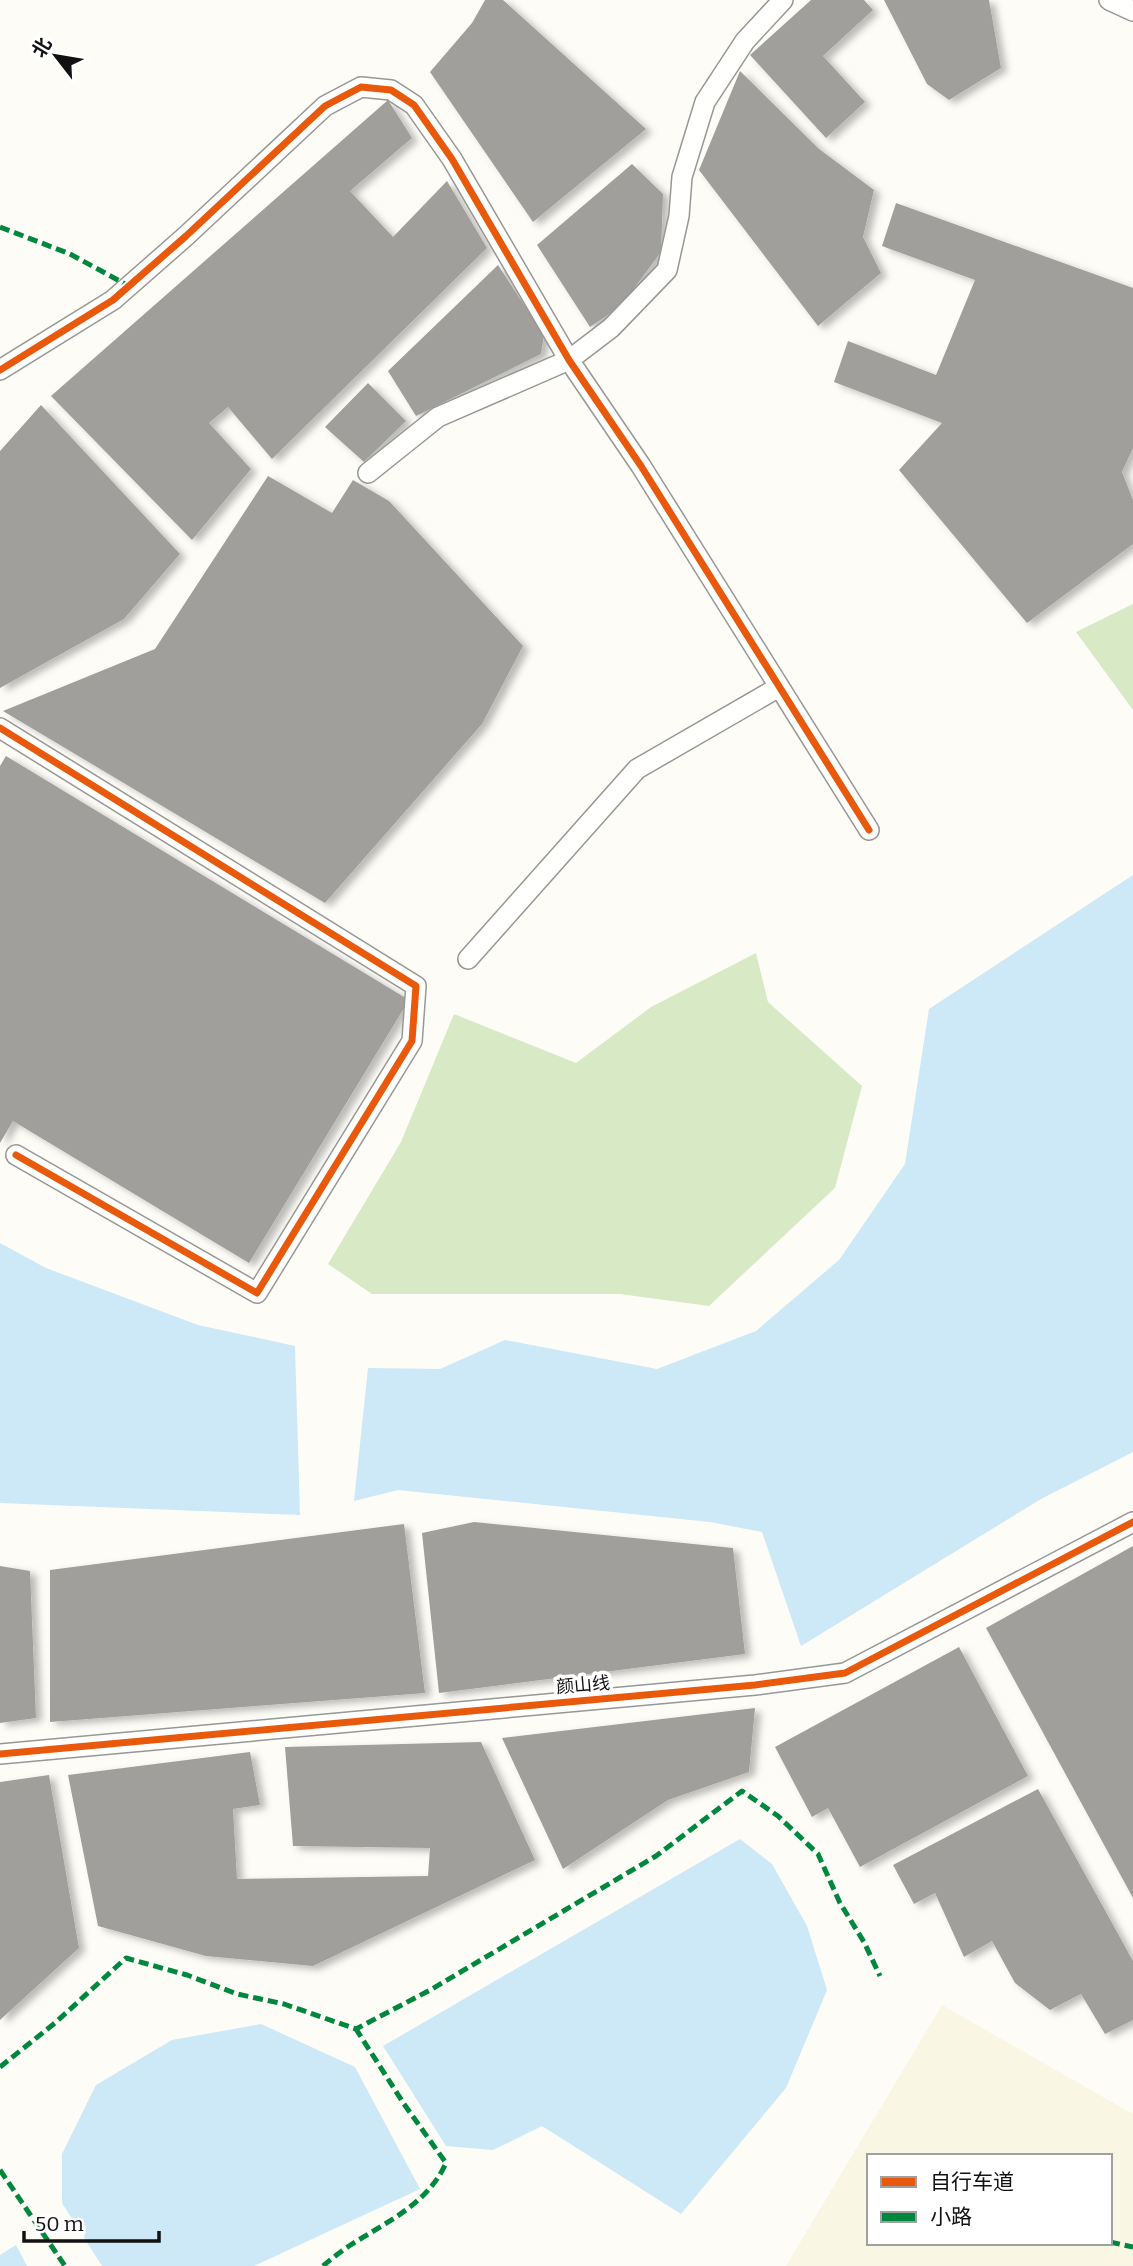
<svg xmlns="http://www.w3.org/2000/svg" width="1133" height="2266" font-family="Bitter,'Noto Sans SC',serif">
<defs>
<filter id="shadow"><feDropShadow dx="6" dy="3.5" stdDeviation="3.5" flood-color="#0004"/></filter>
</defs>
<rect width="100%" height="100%" fill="#fdfcf7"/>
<path fill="#f9f7e4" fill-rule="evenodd" d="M942,2005l191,109v152h-347zM869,2156h241v87h-241z"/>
<g fill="#d8eac5">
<path d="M1133,604v106l-57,-78z"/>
<path d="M756,953l12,49 94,84 -27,102 -126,118 -89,-12h-248l-44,-30 73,-122 53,-128 122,49 75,-56z"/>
</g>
<g fill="#cde8f7">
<path d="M1133,875v577l-92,47 -240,147 -39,-114 -52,-10 -312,-32 -44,11 14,-133 72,1 65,-29 152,29 99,-38 83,-71 66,-96 24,-155z"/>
<path d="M0,1243l46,25 152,57 97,21 5,169 -300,-12z"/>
<path d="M740,1839l32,25 35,62 20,64 -41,98 -105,126 -139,-88 -49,24 -47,-4 -63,-100z"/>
<path d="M261,2024l94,43 65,122 -166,77h-152l-40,-63v-49l34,-69 76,-45z"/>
<path d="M16,2245l11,21h-27v-11z"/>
</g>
<g fill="#a19f9c" filter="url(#shadow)">
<path d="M485,0h18l143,129 -113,93 -103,-150 42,-49z"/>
<path d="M811,0h53l9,10 -50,46 42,46 -39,36 -76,-83z"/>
<path d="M884,0h105l12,68 -52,32 -22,-16z"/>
<path d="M740,71l79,78 55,41 -11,47 18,36 -63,53 -119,-156z"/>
<path d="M388,100l24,38 -62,53 43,46 54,-56 40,67 -215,211 -44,-52 -19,16 42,46 -59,71 -141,-144z"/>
<path d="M632,164l31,30 -2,58 -40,54 -31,21 -53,-82z"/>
<path d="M896,203l237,85v160l-11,24 11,28v44l-106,79 -128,-153 43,-47 -108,-41 14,-41 88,34 39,-95 -93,-34z"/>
<path d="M498,265l46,70 -3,19 -125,62 -28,-45z"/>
<path d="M368,383l38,38 -42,41 -39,-35z"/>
<path d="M41,405l139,149 -56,65 -124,69v-237z"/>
<path d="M268,476l64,37 21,-33 36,21 134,145 -41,78 -157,179 -322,-192 152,-62z"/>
<path d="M6,756l403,244 -160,263 -236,-142 -13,22v-377z"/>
<path d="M474,1522l259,26 12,106 -306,39 -17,-160z"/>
<path d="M404,1524l21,169 -375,29v-152z"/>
<path d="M1133,1546v352l-147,-270z"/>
<path d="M0,1566l30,5 6,147 -36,5z"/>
<path d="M959,1647l69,129 -168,91 -32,-59 -16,9 -37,-70z"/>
<path d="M755,1708l-6,64 -81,28 -105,69 -61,-131z"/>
<path d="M481,1742l54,118 -222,106 -107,-10 -108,-30 -30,-151 182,-23 10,53 -27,4 4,70 191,-3 2,-28 -137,-2 -8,-99z"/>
<path d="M49,1775l30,173 -79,72v-238z"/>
<path d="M1038,1789l95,172v59l-28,14 -24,-40 -31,16 -35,-27 -23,-42 -28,16 -29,-64 -21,11 -21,-39z"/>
</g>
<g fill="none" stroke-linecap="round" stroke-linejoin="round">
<defs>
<g id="minor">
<path d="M1109,0l24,11"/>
<path d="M0,370l113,-70 73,-64 139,-130 36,-19 30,3 23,15 38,54 117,201 72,106 228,364"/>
<path d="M368,473l70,-56 131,-57 42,-32 56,-58 12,-54 3,-39 23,-75 40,-61 38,-41"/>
<path d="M0,728l416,258 -4,55 -155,252 -241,-138"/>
<path d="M468,959l169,-190 142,-82"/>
<path d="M0,1754l755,-69 90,-12 288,-151"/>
</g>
</defs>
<use href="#minor" stroke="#979795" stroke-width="22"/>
<use href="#minor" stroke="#fffffe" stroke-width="19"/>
<g stroke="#00873e" stroke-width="5" stroke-dasharray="10 5" stroke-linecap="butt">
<path d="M0,227l70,27 59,32"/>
<path d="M0,2067l55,-44 71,-65 61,17 50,19 47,10 72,25 76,-40 224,-133 86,-65 36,25 40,38 22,49 24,39 16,34"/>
<path d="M0,2170l65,96"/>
<path d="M1110,2242l23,5"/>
<path d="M323,2266c8,-7 17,-14 26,-20 37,-24 78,-41 97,-83l-42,-59 -48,-75"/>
</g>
<defs>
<g id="cycleway">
<path d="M0,370l113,-70 73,-64 139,-130 36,-19 30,3 23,15 38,54 117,201 72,106 228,364"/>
<path d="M0,728l416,258 -4,55 -155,252 -241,-138"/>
<path d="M0,1754l755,-69 90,-12 288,-151"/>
</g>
</defs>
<use href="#cycleway" stroke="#fff" stroke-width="11"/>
<use href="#cycleway" stroke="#e8590c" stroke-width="7"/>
</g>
<g text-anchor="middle" stroke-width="7" stroke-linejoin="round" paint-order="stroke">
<g font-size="18" fill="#111" stroke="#fff">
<text transform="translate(583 1685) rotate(-5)" y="6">颜山线</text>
</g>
</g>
<rect x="867" y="2154" width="245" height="91" fill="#ffffff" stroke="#a0a0a0" stroke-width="2"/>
<rect x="881" y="2177" width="35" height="10" fill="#e8590c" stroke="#a0a0a0" stroke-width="2"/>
<text x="930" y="2189" font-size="21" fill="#111111">自行车道</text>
<rect x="881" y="2212" width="35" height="10" fill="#00873e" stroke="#a0a0a0" stroke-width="2"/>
<text x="930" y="2224" font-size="21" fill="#111111">小路</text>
<g transform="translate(56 56) rotate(301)" stroke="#ffffff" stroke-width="5" paint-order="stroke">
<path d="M0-5L12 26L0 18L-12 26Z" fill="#111111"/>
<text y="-10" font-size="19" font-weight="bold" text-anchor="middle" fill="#111111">北</text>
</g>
<path d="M24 2231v10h135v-10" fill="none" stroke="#111111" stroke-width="3.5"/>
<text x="35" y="2231" font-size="21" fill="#111111" stroke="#ffffff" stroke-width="5" paint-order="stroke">50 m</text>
</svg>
